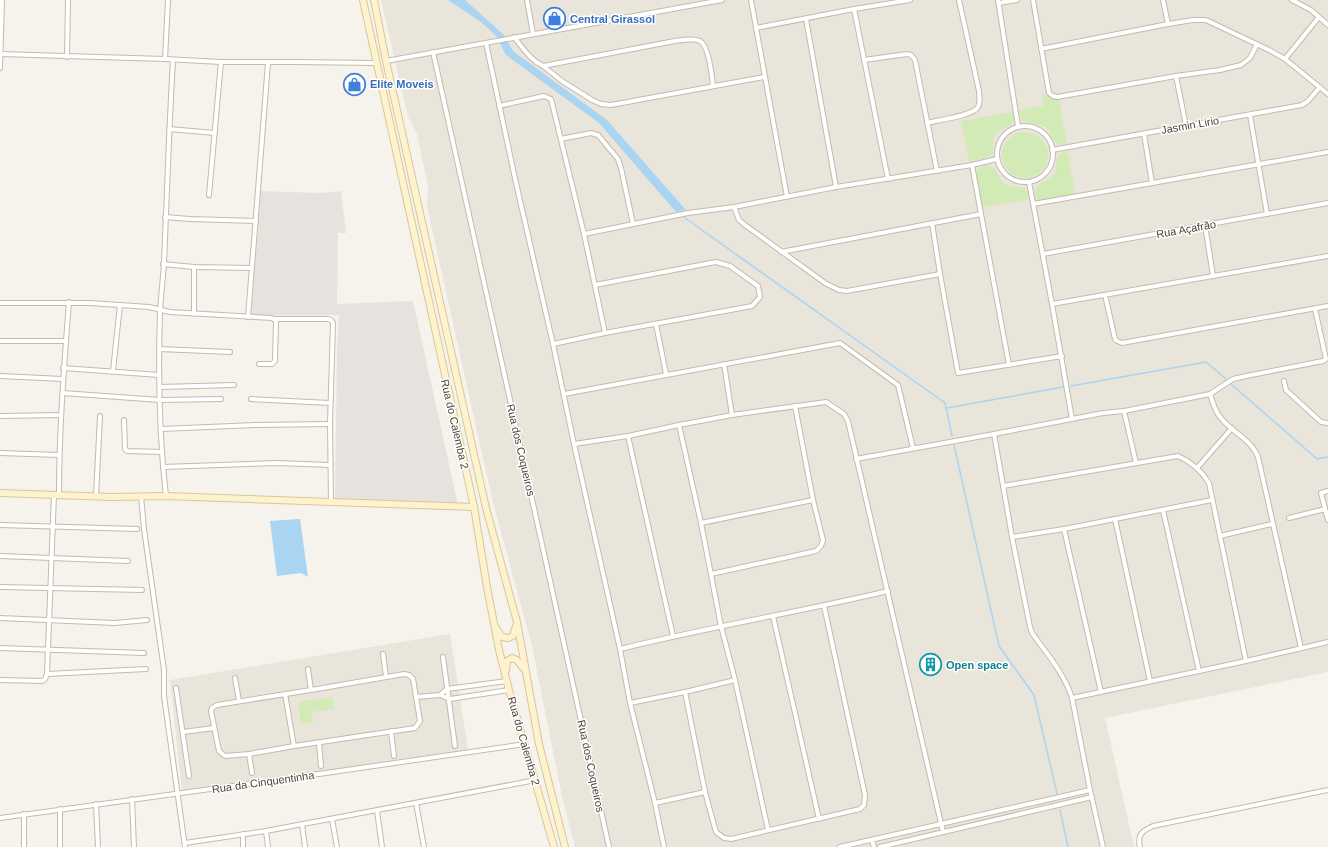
<svg xmlns="http://www.w3.org/2000/svg" width="1328" height="847" font-family="Helvetica,sans-serif">
<rect width="100%" height="100%" fill="#f6f3ec"/>
<g fill="#eae5da">
<path d="M381,0h947v672l-223,46 29,129h-559l-13,-51 -30,-150 -40,-148 -22,-98 -43,-194 1,-19 -11,-53 -9,-17z"/>
<path d="M450,634l18,116 -286,42 -12,-112z"/>
</g>
<path fill="#e6e2dd" d="M261,191l59,2 21,-2 5,42h-8l-1,71 76,-3 45,204 -123,-6 2,-148 2,-36h-88z"/>
<g fill="#d2eab5">
<path d="M1042,93l8,6 9,1 8,44c-17,3 -12,-10 -22,-17 -6,-5 -15,-1 -21,-6 -3,-2 -4,-7 -5,-11l25,-4z"/>
<path d="M1014,112c2,18 -11,13 -19,23 -4,6 -1,13 -2,19l-7,4 -17,4 -8,-41z"/>
<circle cx="1025" cy="155" r="23"/>
<path d="M1063,152l5,1 7,42 -37,6c-10,-22 10,-15 17,-28 2,-5 1,-11 2,-16z"/>
<path d="M986,165l10,4c2,4 3,11 8,14 10,8 24,-2 26,16l-47,8 -7,-34 2,-4z"/>
<path d="M332,697l2,12 -22,3 1,10 -12,2 -3,-22z"/>
</g>
<g fill="#a9d4f2">
<path d="M448,0h17l39,35 9,16 94,69 79,90 -10,2 -77,-89 -93,-68 -10,-19 -15,-14z"/>
<path d="M300,519l8,58 -7,-4 -24,3 -7,-55z"/>
</g>
<g fill="none" stroke-linecap="round" stroke-linejoin="round">
<g stroke="#a9d4f2" stroke-width="1.5">
<path d="M682,212l3,6 260,185 7,33"/>
<path d="M1231,384l86,75 11,-2"/>
<path d="M1071,386l135,-24 20,17"/>
<path d="M947,408l116,-21"/>
<path d="M954,445l45,201 35,49 23,99"/>
<path d="M1060,810l8,37"/>
</g>
<defs>
<g id="street">
<path d="M527,0l6,34"/>
<path d="M751,0l36,197"/>
<path d="M998,0l20,126"/>
<path d="M1033,0l16,93 4,3 4,1 119,-21 44,-6 21,-5 9,-7 7,-14"/>
<path d="M1163,0l5,24"/>
<path d="M1292,0l19,10 17,15"/>
<path d="M999,3l18,-3"/>
<path d="M854,9l34,170"/>
<path d="M806,19l30,168"/>
<path d="M756,28l98,-19 56,-9"/>
<path d="M514,37c9,11 16,23 29,29l132,-25c8,-1 18,-3 25,0 9,5 12,35 13,45"/>
<path d="M486,43l30,140 37,161 21,100 46,205 10,54 25,100 9,44"/>
<path d="M1041,49l127,-25 25,-4h13l63,30 16,9 43,35"/>
<path d="M433,52l176,795"/>
<path d="M0,54l165,5 56,3h74l81,1"/>
<path d="M67,57l1,-57"/>
<path d="M165,59l3,-59"/>
<path d="M1285,59l34,-42"/>
<path d="M864,60l43,-6 4,1 4,5 22,111"/>
<path d="M386,61l336,-61"/>
<path d="M543,66l19,15 30,19 9,4 10,1 153,-28"/>
<path d="M0,68l2,-68"/>
<path d="M1176,76l10,50"/>
<path d="M499,106l45,-10 7,3 33,135 21,99"/>
<path d="M1250,115l17,99"/>
<path d="M927,123c11,-3 46,-7 51,-16 3,-5 1,-11 1,-16l-20,-91"/>
<circle cx="1025" cy="154" r="28"/>
<path d="M169,129l46,4"/>
<path d="M1144,134l8,49"/>
<path d="M561,139l30,-6 7,2 20,24 3,9 12,56"/>
<path d="M1052,150l250,-45 6,-4 12,-14"/>
<path d="M972,165l37,200"/>
<path d="M1029,182l23,122 20,115"/>
<path d="M209,195l12,-133"/>
<path d="M1033,204l295,-52"/>
<path d="M734,207l5,13 6,5 80,58 14,7 8,1 93,-17"/>
<path d="M165,217l25,2 66,2"/>
<path d="M932,223l8,51 18,99 104,-17"/>
<path d="M1205,225l8,51"/>
<path d="M584,234l104,-21 46,-6 102,-20 136,-22 25,-6"/>
<path d="M781,252l200,-38"/>
<path d="M1043,254l285,-51"/>
<path d="M163,264l31,3 58,1"/>
<path d="M1105,295l10,44 2,2 5,2 206,-37"/>
<path d="M0,303h90l59,4 21,5 102,6 4,3 -1,40 -3,3h-13"/>
<path d="M1052,304l276,-48"/>
<path d="M194,314v-47"/>
<path d="M248,317l20,-254"/>
<path d="M274,319h54l3,1 2,3 -3,101 1,78"/>
<path d="M656,324l10,50"/>
<path d="M0,341h66"/>
<path d="M553,344l52,-11 147,-27 8,-9 -2,-11 -28,-20 -14,-4 -121,23"/>
<path d="M159,349l71,3"/>
<path d="M724,364l8,51"/>
<path d="M63,368l96,7"/>
<path d="M113,371l7,-66"/>
<path d="M0,376l63,3"/>
<path d="M1284,381l2,9 35,32 7,1"/>
<path d="M160,387l74,-2"/>
<path d="M63,393l97,7 61,-1"/>
<path d="M564,394l276,-51 58,42 15,63"/>
<path d="M1210,394c2,6 4,14 8,20 10,17 33,24 40,43l43,191"/>
<path d="M251,399l79,4"/>
<path d="M1124,411l12,52"/>
<path d="M0,416l61,-1"/>
<path d="M124,420l1,29 2,2 35,1"/>
<path d="M679,425l22,98 20,103 14,54 33,150"/>
<path d="M161,429l94,-4 75,-1"/>
<path d="M994,434l18,103 18,90 2,6c15,21 32,40 40,65l18,92 13,57"/>
<path d="M628,436l45,200"/>
<path d="M574,444l54,-8 51,-11 53,-10 94,-13 18,12 4,7 95,411"/>
<path d="M0,453l59,2"/>
<path d="M856,459l138,-25 109,-21 21,-2 86,-17 23,-15 13,-3 77,-15 3,-2 -11,-50"/>
<path d="M163,467l114,-4 53,2"/>
<path d="M1197,468l35,-40"/>
<path d="M1003,486l175,-30c14,6 23,14 31,27l37,178"/>
<path d="M1328,491l-7,2 7,27"/>
<path d="M59,495c0,-64 5,-129 10,-193"/>
<path d="M96,496l4,-80"/>
<path d="M141,496l3,33 20,141v26l21,151"/>
<path d="M166,496c-7,-61 -8,-124 -6,-185 1,-16 3,-32 4,-48 3,-68 5,-136 9,-203"/>
<path d="M1163,510l36,161"/>
<path d="M1289,518l36,-9"/>
<path d="M1115,519l35,162"/>
<path d="M701,523l112,-23"/>
<path d="M0,525l137,4"/>
<path d="M1064,529l37,163"/>
<path d="M1220,536l52,-12"/>
<path d="M1012,537l52,-8 148,-29"/>
<path d="M0,556l128,5"/>
<path d="M711,574l105,-23 5,-5 2,-6 -10,-40 -18,-94"/>
<path d="M0,587l142,3"/>
<path d="M773,616l46,203"/>
<path d="M0,618l115,5 32,-3"/>
<path d="M0,648l144,5"/>
<path d="M620,649c89,-22 179,-37 268,-58"/>
<path d="M383,654l3,23"/>
<path d="M443,657l12,89"/>
<path d="M308,669l3,21"/>
<path d="M47,674l99,-5"/>
<path d="M404,674l5,1 4,4 7,42 -5,7 -121,18 -45,8 -24,2 -6,-5 -8,-40 1,-3 5,-3 94,-15z"/>
<path d="M235,678l4,23"/>
<path d="M0,680l42,1 3,-2 2,-5 7,-179"/>
<path d="M176,688l13,88"/>
<path d="M685,692l20,100 11,40 8,6 7,1 129,-30 4,-4 1,-10 -41,-189"/>
<path d="M285,694l9,52"/>
<path d="M440,695l7,-6 60,-8"/>
<path d="M416,697l24,-2 10,4 59,-9"/>
<path d="M1072,698l174,-37 82,-19"/>
<path d="M630,703l55,-11 50,-12"/>
<path d="M391,731l3,25"/>
<path d="M183,732l31,-4"/>
<path d="M319,743l2,23"/>
<path d="M249,754l3,19"/>
<path d="M132,799l2,48"/>
<path d="M416,803l8,44"/>
<path d="M655,803l50,-11"/>
<path d="M96,804l2,43"/>
<path d="M377,811l5,36"/>
<path d="M0,818l326,-45 199,-29"/>
<path d="M332,819l5,28"/>
<path d="M302,824l3,23"/>
<path d="M266,831l2,16"/>
<path d="M243,834v13"/>
<path d="M872,840l2,7"/>
<path d="M185,843l81,-12 270,-51"/>
<path d="M24,847v-33"/>
<path d="M60,847v-38"/>
<path d="M840,847l250,-57"/>
<path d="M880,847l212,-50"/>
<path d="M1140,847c-3,-12 2,-16 13,-21l175,-36"/>
</g>
<g id="secondary">
<path d="M363,0l111,507 13,80 12,63 10,40 45,157"/>
<path d="M374,0l12,61 100,447 31,114 22,122 26,103"/>
<path d="M0,493l112,4 54,-1 308,11"/>
<path d="M496,628l6,9 6,1 5,-2 3,-10"/>
<path d="M506,670l1,-9 5,-3 5,2 6,8"/>
</g>
</defs>
<use href="#street" stroke="#c2bbae" stroke-width="6"/>
<use href="#secondary" stroke="#d6c79b" stroke-width="8"/>
<use href="#street" stroke="#fff" stroke-width="4"/>
<use href="#secondary" stroke="#fff3cd" stroke-width="6"/>
</g>
<defs>
<symbol id="shop-ring" viewBox="-11 -11 22 22"><circle r="9.5" fill="#fff" stroke="#3f7fe0" stroke-width="1.5"/><path d="M-5-2.5h2.3a2.7 3.5 0 0 1 5.4 0H5L5.5 6h-11ZM-1.5-2.5h3a1.5 2.3 0 0 0-3 0Z" fill="#3f7fe0"/></symbol>
<symbol id="building-ring" viewBox="-11 -11 22 22"><circle r="9.5" fill="#fff" stroke="#0f9aa8" stroke-width="1.5"/><path d="M-4-6H4V6H1V3H-1V6H-4ZM-2.5-4.3h1.7v1.8h-1.7ZM.8-4.3h1.7v1.8H.8ZM-2.5-1h1.7V.8h-1.7ZM.8-1h1.7V.8H.8Z" fill="#0f9aa8"/></symbol>
</defs>
<g fill-rule="evenodd">
<use href="#shop-ring" x="542" y="6" width="25" height="25"/>
<use href="#shop-ring" x="342" y="72" width="25" height="25"/>
<use href="#building-ring" x="918" y="652" width="25" height="25"/>
</g>
<g text-anchor="middle" stroke-width="3" stroke-linejoin="round" paint-order="stroke">
<g font-size="11" font-weight="bold" fill="#366cbe" stroke="#fff" text-anchor="start">
<text x="570" y="23">Central Girassol</text>
<text x="370" y="88">Elite Moveis</text>
</g>
<g font-size="11" fill="#4b4439" stroke="#fff">
<text transform="translate(1190 125) rotate(-10)" y="4">Jasmin Lirio</text>
<text transform="translate(1186 229) rotate(-10)" y="4">Rua Açafrão</text>
<text transform="translate(455 424) rotate(77)" y="4">Rua do Calemba 2</text>
<text transform="translate(521 450) rotate(77)" y="4">Rua dos Coqueiros</text>
<text transform="translate(524 741) rotate(74)" y="4">Rua do Calemba 2</text>
<text transform="translate(591 766) rotate(78)" y="4">Rua dos Coqueiros</text>
<text transform="translate(263 782) rotate(-8)" y="4">Rua da Cinquentinha</text>
</g>
<g font-size="11" font-weight="bold" fill="#0d838f" stroke="#fff" text-anchor="start">
<text x="946" y="669">Open space</text>
</g>
</g>
</svg>
